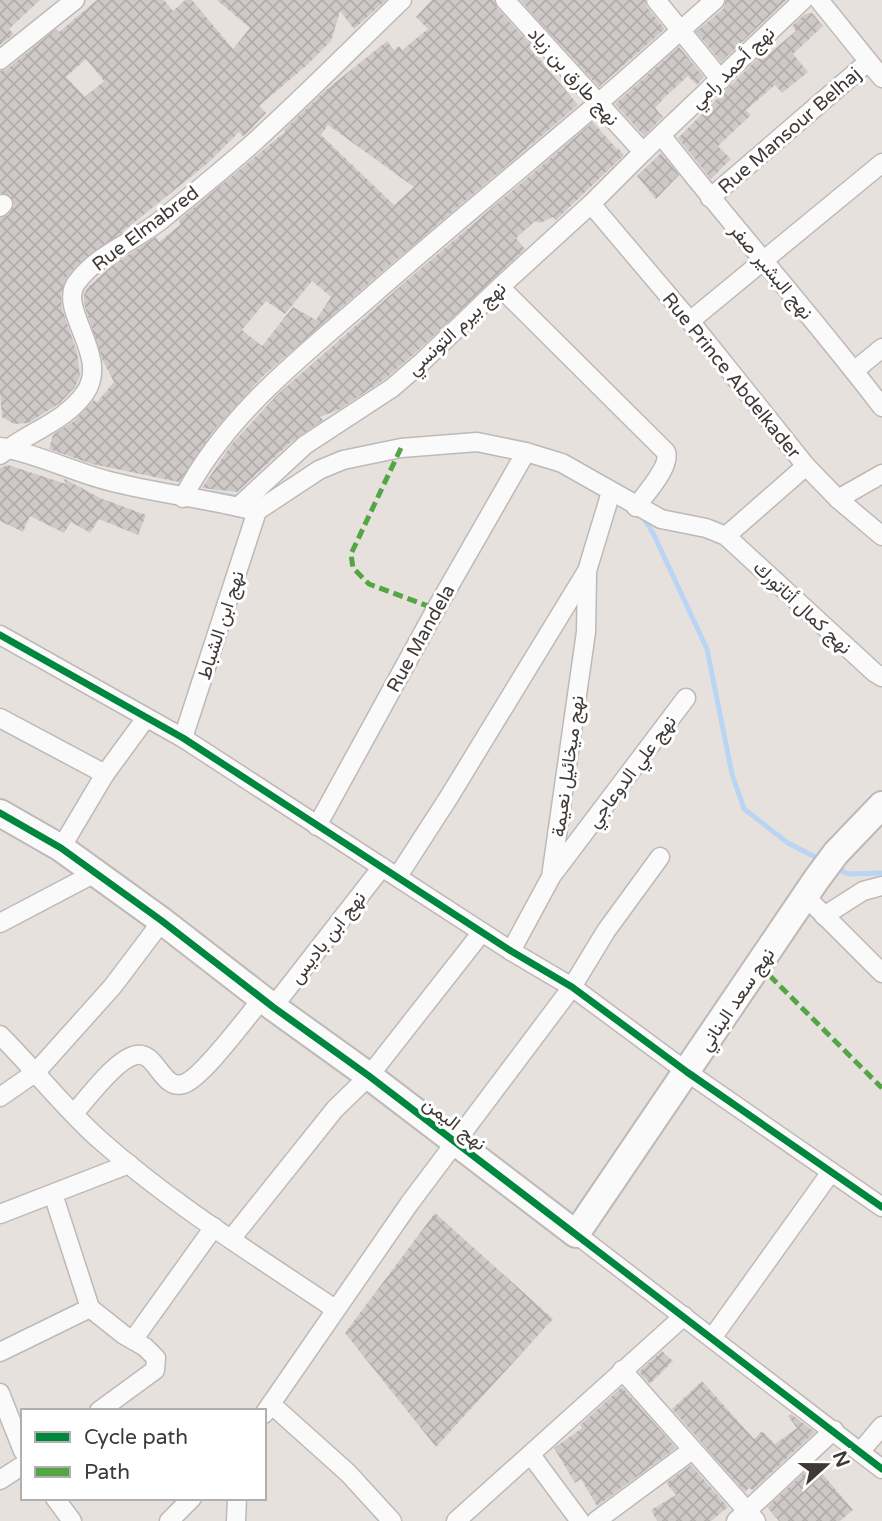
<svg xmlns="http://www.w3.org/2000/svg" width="882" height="1521" font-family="'Varela Round',Vazirmatn,sans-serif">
<defs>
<pattern id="building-cross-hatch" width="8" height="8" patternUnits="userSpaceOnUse" patternTransform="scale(1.75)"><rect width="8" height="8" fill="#cec9c7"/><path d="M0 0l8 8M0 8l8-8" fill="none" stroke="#b2adac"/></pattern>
</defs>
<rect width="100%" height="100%" fill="#e7e1de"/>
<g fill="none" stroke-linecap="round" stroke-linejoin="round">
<g stroke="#bad4f3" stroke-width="5">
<path d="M213,493l28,5"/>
<path d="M642,516l11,17 54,116 25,125 12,35 44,34 35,18"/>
<path d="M834,867l14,7 34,-1"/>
</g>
</g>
<g fill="url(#building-cross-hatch)" fill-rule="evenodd">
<path d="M0,0h40l-31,29 5,5 -14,11z"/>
<path d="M97,0h67l9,11 12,-11h7l41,49 17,-21 -33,-28h169l-32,29 -14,-18 -9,30 -24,24 -48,41 7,7 -20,21 -3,2 -4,-4 -31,31 -87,70 -43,31 -11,13 -6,17 1,15 15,43 3,24 -5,11 -15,16 -32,20 -14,1 -12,-7 -2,-25v-174l8,-3 6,-9 -4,-10 -10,-3v-122l7,-2 49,-40 3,3zM86,59l18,22 -19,16 -19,-20z"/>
<path d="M432,0h62l3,8 42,46 -2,2 41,49 -181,154 -135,118 -49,54 -34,51 -87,-18 -43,-15 4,-14 21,-14 20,-21 3,2 17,-20 -11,-21 -19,-57v-9l3,-7 27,-24 42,-27 3,5 22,-18 -2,-4 107,-89 -2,-1 42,-40 61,-49 7,9 5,-4 3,4 26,-21 -12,-12zM328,125l86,62 -20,18 -73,-70zM312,281l19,16 -15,23 -23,-13 -31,39 -20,-16 24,-29 19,13z"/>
<path d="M520,0h125l2,7 18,22 -66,58z"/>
<path d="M726,0h60l-65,62 -25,-30 27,-23z"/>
<path d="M812,13l11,13 -30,28 15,18 -26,21 -7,-8 -29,25 5,5 -33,31 13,13 -20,20 -33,-41 83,-83 3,3 32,-27 -4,-5 13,-12z"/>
<path d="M679,47l25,30 -7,8 -9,-9 -22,20 -11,12 8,9 -19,19 -29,-32z"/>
<path d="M593,122l24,27 1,-1 6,7 -68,65 -3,-3 -13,6 -5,-2 -19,17 9,11 -111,105 -29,25 -45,30 -20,8 3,3 -33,23 -53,49 -35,-4 29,-43 47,-51 134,-118z"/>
<path d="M661,153l18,22 -23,24 -19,-23z"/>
<path d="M8,465l58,19 -3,-6 37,20 46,17 -8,20 -39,-16 -9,14 -19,-11 -7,11 -34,-17 -7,16 -23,-11v-53z"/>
<path d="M435,1213l118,106 -117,128 -91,-114z"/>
<path d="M662,1351l11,10 -23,23 -11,-12z"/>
<path d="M702,1381l52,58 8,-8 13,13 22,-16 -9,-12 3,-2 24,18 -62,58 -4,-2 -4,4 -73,-83z"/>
<path d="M622,1387l54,61 -79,58 -16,-27 -6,4 -21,-35 28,-20 -2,-3z"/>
<path d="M814,1464l39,46 -13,11h-61l-12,-14z"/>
<path d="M691,1465l37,42 -17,14h-54l-6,-11 25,-15 -10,-12z"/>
</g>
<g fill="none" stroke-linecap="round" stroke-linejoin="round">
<defs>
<g id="street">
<path d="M505,0l138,152"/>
<path d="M656,0l65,80"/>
<path d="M819,0l63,78"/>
<path d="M0,60l75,-60"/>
<path d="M661,135c72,92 150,179 221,272"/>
<path d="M710,198l158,-136"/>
<path d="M591,204l99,117 116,145 32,33 44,37"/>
<path d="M0,207l3,-3"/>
<path d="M500,287l166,165c5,15 -21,42 -30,55"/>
<path d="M690,321l192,-158"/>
<path d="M854,371l28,-23"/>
<path d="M0,447c36,6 73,25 109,34 46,12 93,17 138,28"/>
<path d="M0,455c27,-23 64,-32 85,-62 26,-37 -29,-84 -8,-111 22,-30 62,-42 89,-66 29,-24 58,-47 86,-72 51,-46 100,-96 150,-144"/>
<path d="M183,498c44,-86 124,-145 194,-207 72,-63 146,-124 219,-186 40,-34 79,-70 119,-105"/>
<path d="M838,499l44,-25"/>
<path d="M238,507l67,-62 87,-57 30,-26 78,-75 91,-83 52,-52 160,-152"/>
<path d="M257,511l62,-41 24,-10 58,-12 76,-6 49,10 36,11 99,56 45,9 20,8 148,136 8,5"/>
<path d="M726,536l80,-70"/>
<path d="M0,635l183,103 328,213 61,36 115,85 195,135"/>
<path d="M0,718l105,56"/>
<path d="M183,738l74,-227"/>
<path d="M317,826l119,-217 90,-157"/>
<path d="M61,848l44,-74 41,-56"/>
<path d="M553,874l133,-176"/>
<path d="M398,876l51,-79 138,-226 24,-79"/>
<path d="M806,897l76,76"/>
<path d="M824,916l39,-25 19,-5"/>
<path d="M0,923l95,-50"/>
<path d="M511,951l40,-74 35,-245 1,-57"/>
<path d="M273,1007l109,-140"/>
<path d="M0,1035c34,34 64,73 100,105 72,64 155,115 235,169"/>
<path d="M0,1097l36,-25 77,-86 49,-65"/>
<path d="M74,1113c14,-15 42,-54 62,-58 21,-4 25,35 47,29 19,-5 65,-69 80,-86"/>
<path d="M53,1194l37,114 34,27 21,12 11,11 -1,12 -56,41"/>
<path d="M0,1214l129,-50"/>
<path d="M576,1234l306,235"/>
<path d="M231,1239l104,-130 34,-33 113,-144"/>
<path d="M712,1338l119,-166"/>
<path d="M133,1340l81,-113"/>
<path d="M0,1352l90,-44"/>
<path d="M622,1370l134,151"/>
<path d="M0,1393l23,58"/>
<path d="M271,1404l77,69 44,48"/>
<path d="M264,1414l145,-210 163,-217 34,-56 54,-74"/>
<path d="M860,1452l22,-26"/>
<path d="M531,1455l49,66"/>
<path d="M0,1480l23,-15"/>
<path d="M55,1498l17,23"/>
<path d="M169,1521l23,-23"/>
<path d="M236,1521l1,-23"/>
<path d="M456,1521l228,-205"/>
<path d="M596,1521l96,-71"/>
<path d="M736,1521l98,-91"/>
</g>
<path id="secondary" d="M0,813l61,35 101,73 111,86 96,69 207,158 240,-354 20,-27 46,-48"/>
</defs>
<use href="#street" stroke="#beb9b7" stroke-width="21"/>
<use href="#secondary" stroke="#beb9b7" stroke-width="30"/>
<use href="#street" stroke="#fbfafa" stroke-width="18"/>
<use href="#secondary" stroke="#fbfafa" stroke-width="26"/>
<g stroke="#54a645" stroke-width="5" stroke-dasharray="10 5" stroke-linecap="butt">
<path d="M401,448l-50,106 2,14 16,16 67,25"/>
<path d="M759,965l123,123"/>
</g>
<defs>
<g id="cycleway">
<path d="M0,635l183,103 328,213 61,36 115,85 195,135"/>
<path d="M0,813l61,35 101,73 111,86 96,69 513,393"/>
</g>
</defs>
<use href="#cycleway" stroke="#fff" stroke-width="11"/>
<use href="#cycleway" stroke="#00873e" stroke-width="7"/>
</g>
<g text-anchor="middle" stroke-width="6" stroke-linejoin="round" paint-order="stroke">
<g font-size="19" fill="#3f3a38" stroke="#fff">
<text transform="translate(732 67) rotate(-44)" y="7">نهج أحمد رامي</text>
<text transform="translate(574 76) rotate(48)" y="7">نهج طارق بن زياد</text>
<text transform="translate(789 130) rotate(-41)" y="7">Rue Mansour Belhaj</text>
<text transform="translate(145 228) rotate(-37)" y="7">Rue Elmabred</text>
<text transform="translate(772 271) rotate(50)" y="7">نهج البشير صفر</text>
<text transform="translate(456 328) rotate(-43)" y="7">نهج بيرم التونسي</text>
<text transform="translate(732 375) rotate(51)" y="7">Rue Prince Abdelkader</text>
<text transform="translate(803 607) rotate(43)" y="7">نهج كمال أتاتورك</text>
<text transform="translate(220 625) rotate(-72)" y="7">نهج ابن الشباط</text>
<text transform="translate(420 638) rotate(-61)" y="7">Rue Mandela</text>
<text transform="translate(567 766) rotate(-82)" y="7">نهج ميخائيل نعيمة</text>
<text transform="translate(631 771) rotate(-53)" y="7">نهج علي الدوعاجي</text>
<text transform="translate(327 937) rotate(-52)" y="7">نهج ابن باديس</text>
<text transform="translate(736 999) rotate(-56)" y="7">نهج سعد البناني</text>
<text transform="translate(455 1123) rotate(38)" y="7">نهج اليمن</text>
</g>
</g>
<rect x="21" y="1409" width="245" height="91" fill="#ffffff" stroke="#b2b0af" stroke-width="2"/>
<rect x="35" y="1432" width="35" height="10" fill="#00873e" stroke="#b2b0af" stroke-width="2"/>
<text x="84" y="1444" font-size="21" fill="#3f3a38">Cycle path</text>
<rect x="35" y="1467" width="35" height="10" fill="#54a645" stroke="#b2b0af" stroke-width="2"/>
<text x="84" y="1479" font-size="21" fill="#3f3a38">Path</text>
<g transform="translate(826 1465) rotate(69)" stroke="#ffffff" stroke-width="5" paint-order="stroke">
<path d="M0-5L12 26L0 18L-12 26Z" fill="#3f3a38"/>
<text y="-10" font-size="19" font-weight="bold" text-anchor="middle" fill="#3f3a38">N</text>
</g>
</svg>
